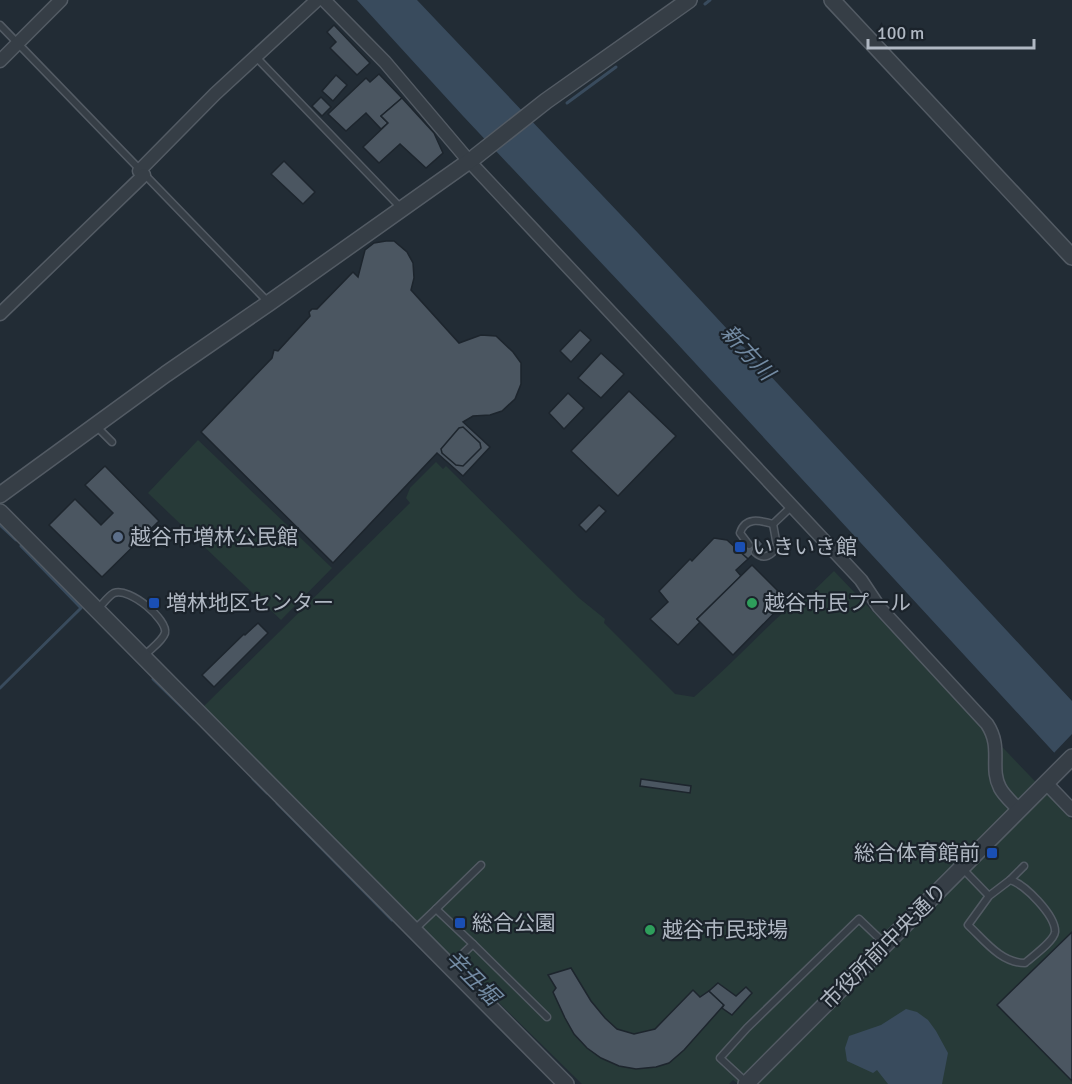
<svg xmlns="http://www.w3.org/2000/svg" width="1072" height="1084" font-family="Signika,'Noto Sans JP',sans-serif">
<rect width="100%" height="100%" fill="#222c35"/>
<g fill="#273a38">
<path d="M198,440l134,128 -51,52 -133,-127z"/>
<path d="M436,462l7,7 3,-3 133,132 26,21 -1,4 71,71 19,3c34,-29 64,-62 97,-92l7,1 36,-35 238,249v264h-334l-5,-4 -4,4h-147l-382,-374 210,-207 -4,-5 4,-10z"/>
</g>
<g fill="#394b5d">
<path d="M357,0h60l221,233 434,468v71l-400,-434 -209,-222z"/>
<path d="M906,1009l11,3 11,8 8,11 12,22 -6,31h-54l-11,-14 -4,3 -26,-12 -2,-13 4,-12 32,-11z"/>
</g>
<path fill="#222c35" d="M1072,734v41l-20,-20z"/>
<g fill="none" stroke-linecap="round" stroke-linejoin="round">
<g stroke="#394b5d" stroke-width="3">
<path d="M705,4l5,-4"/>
<path d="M567,103l49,-36"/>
<path d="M0,525l16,15"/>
<path d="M153,679l41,40"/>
<path d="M0,688l81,-80 -60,-62"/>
<path d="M253,779l14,14"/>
<path d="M277,803l115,117"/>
</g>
</g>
<g fill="#4b5661" stroke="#1d252d" stroke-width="1.5">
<path d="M334,25l36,38 -13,12 -27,-27 6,-6 -9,-10z"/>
<path d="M379,74l23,24 -21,18 7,7 -7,6 -15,-16 -20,18 -18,-17 38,-36 4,4z"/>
<path d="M336,75l11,10 -14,16 -11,-10z"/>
<path d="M321,97l10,10 -9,9 -10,-10z"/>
<path d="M402,98l32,35 9,20 -17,15 -26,-24 -21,19 -16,-16 25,-24 -7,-7z"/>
<path d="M284,161l31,31 -12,12 -32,-30z"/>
<path d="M386,241h8l13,11 6,11 1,15 -3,12 48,53 22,-8 15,1 17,16 8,11v21l-6,15 -13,12 -12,4 -17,1 -10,6 27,25 -27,29 -26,-23 -104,110 -132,-131 71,-74 2,-8 4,1 32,-35 -1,-4 3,-3h5l36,-37 5,5 7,-27 9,-7z"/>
<path d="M580,330l11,10 -20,22 -11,-11z"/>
<path d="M601,353l23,21 -23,24 -23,-20z"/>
<path d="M629,391l47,45 -58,60 -47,-45z"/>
<path d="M568,393l16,15 -20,21 -15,-16z"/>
<path d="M463,427l17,16 1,5 -18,18 -7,-1 -14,-12 -1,-4 18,-21z"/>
<path d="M105,466l54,55 -57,56 -53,-52 26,-26 26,26 12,-12 -28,-28z"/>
<path d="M599,505l7,6 -20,21 -7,-7z"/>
<path d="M757,537l6,7 -15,15 -7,-6z"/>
<path d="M714,538l13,2 21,19 -12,11 5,6 -44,43 3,3 -22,23 -28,-26 18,-17 -9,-11 31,-32 2,2z"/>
<path d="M752,565l35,35 -54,55 -36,-36z"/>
<path d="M258,623l10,10 -54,54 -12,-12 42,-41 1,1z"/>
<path d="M641,779l50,7 -1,7 -50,-7z"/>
<path d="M1072,932v149l-75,-76z"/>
<path d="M571,968l20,33 14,17 12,11 17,5 21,-5 38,-39 7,7 9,-6 15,14 -40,45 -15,13 -13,4 -20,2 -17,-3 -18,-8 -14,-10 -13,-14 -9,-16 -12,-26 3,-4 -8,-13z"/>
<path d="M718,983l18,13 10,-9 6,6 -20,22 -10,-7 2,-3 -15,-14z"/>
</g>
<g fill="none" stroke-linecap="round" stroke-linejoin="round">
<defs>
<g id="service">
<path d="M0,25l269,278"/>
<path d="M256,57l145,151"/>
<path d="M96,426l16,16"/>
<path d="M773,524l19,-18"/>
<path d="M749,545l-9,-12c5,-16 19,-13 33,-9"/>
<path d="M755,552c9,9 17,3 22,-6l-4,-22"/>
<path d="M97,610c5,-5 11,-14 17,-17 16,-6 54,27 51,40 -3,9 -16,17 -22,24"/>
<path d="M962,868l27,28 21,-16c14,3 46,36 45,52 -1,9 -22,24 -30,31 -24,0 -40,-22 -57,-38l21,-29"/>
<path d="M1010,880l14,-14"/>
<path d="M436,909l45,-44"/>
<path d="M414,930l22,-21 37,35 -23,22"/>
<path d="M473,944l74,73"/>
<path d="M746,1082l-26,-24 27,-30 112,-109 25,24"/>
</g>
<g id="minor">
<path d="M324,0l61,62 83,98 393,420 18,27 108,117c16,24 2,43 13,64 5,9 13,15 19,22"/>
<path d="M0,61l61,-61"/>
<path d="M139,171l76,-77 102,-94"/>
<path d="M0,314l144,-139"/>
<path d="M1046,783l26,27"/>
</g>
<g id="tertiary">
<path d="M832,0l240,257"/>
<path d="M0,495l166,-121 103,-71 206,-146 71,-56 143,-101"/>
<path d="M0,512l566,572"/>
<path d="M746,1084l326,-327"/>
</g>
</defs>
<use href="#service" stroke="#535b64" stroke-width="9"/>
<use href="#minor" stroke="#535b64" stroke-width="15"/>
<use href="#tertiary" stroke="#535b64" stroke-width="18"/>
<use href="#service" stroke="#363e46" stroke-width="6"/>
<use href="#minor" stroke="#363e46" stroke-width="12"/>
<use href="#tertiary" stroke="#363e46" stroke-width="15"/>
</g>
<circle fill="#5c6f8a" stroke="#1b232b" stroke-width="2" cx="118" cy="537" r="6"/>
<g fill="#1a4fb4" stroke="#1b232b" stroke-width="2">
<rect x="734" y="541" width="12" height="12" rx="3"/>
<rect x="148" y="597" width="12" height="12" rx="3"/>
<rect x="986" y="847" width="12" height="12" rx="3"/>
<rect x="454" y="917" width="12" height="12" rx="3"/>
</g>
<g fill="#2e9e5b" stroke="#1b232b" stroke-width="2">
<circle cx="752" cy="603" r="6"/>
<circle cx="650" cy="930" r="6"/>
</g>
<g text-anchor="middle" stroke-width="4.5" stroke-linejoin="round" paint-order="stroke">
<g font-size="21" fill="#b0b8c3" stroke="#1b232b" text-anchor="start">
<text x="130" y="544">越谷市増林公民館</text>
<text x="752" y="554">いきいき館</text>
<text x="166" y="610">増林地区センター</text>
<text x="764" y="610">越谷市民プール</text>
<text x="980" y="860" text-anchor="end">総合体育館前</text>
<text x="472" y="930">総合公園</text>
<text x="662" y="937">越谷市民球場</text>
</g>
<g font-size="21" fill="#b0b8c3" stroke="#1b232b">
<text transform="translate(884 946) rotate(-45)" y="7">市役所前中央通り</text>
</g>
<g font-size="22" font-style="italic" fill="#738ba3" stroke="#1b232b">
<text transform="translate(748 352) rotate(47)" y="8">新方川</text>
<text transform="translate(473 977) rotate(45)" y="8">辛丑堀</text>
</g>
</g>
<path d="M868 39v9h166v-9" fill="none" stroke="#b0b8c3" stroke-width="3"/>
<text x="877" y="39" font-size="18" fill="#b0b8c3" stroke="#1b232b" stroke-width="4.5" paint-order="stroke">100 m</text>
</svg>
